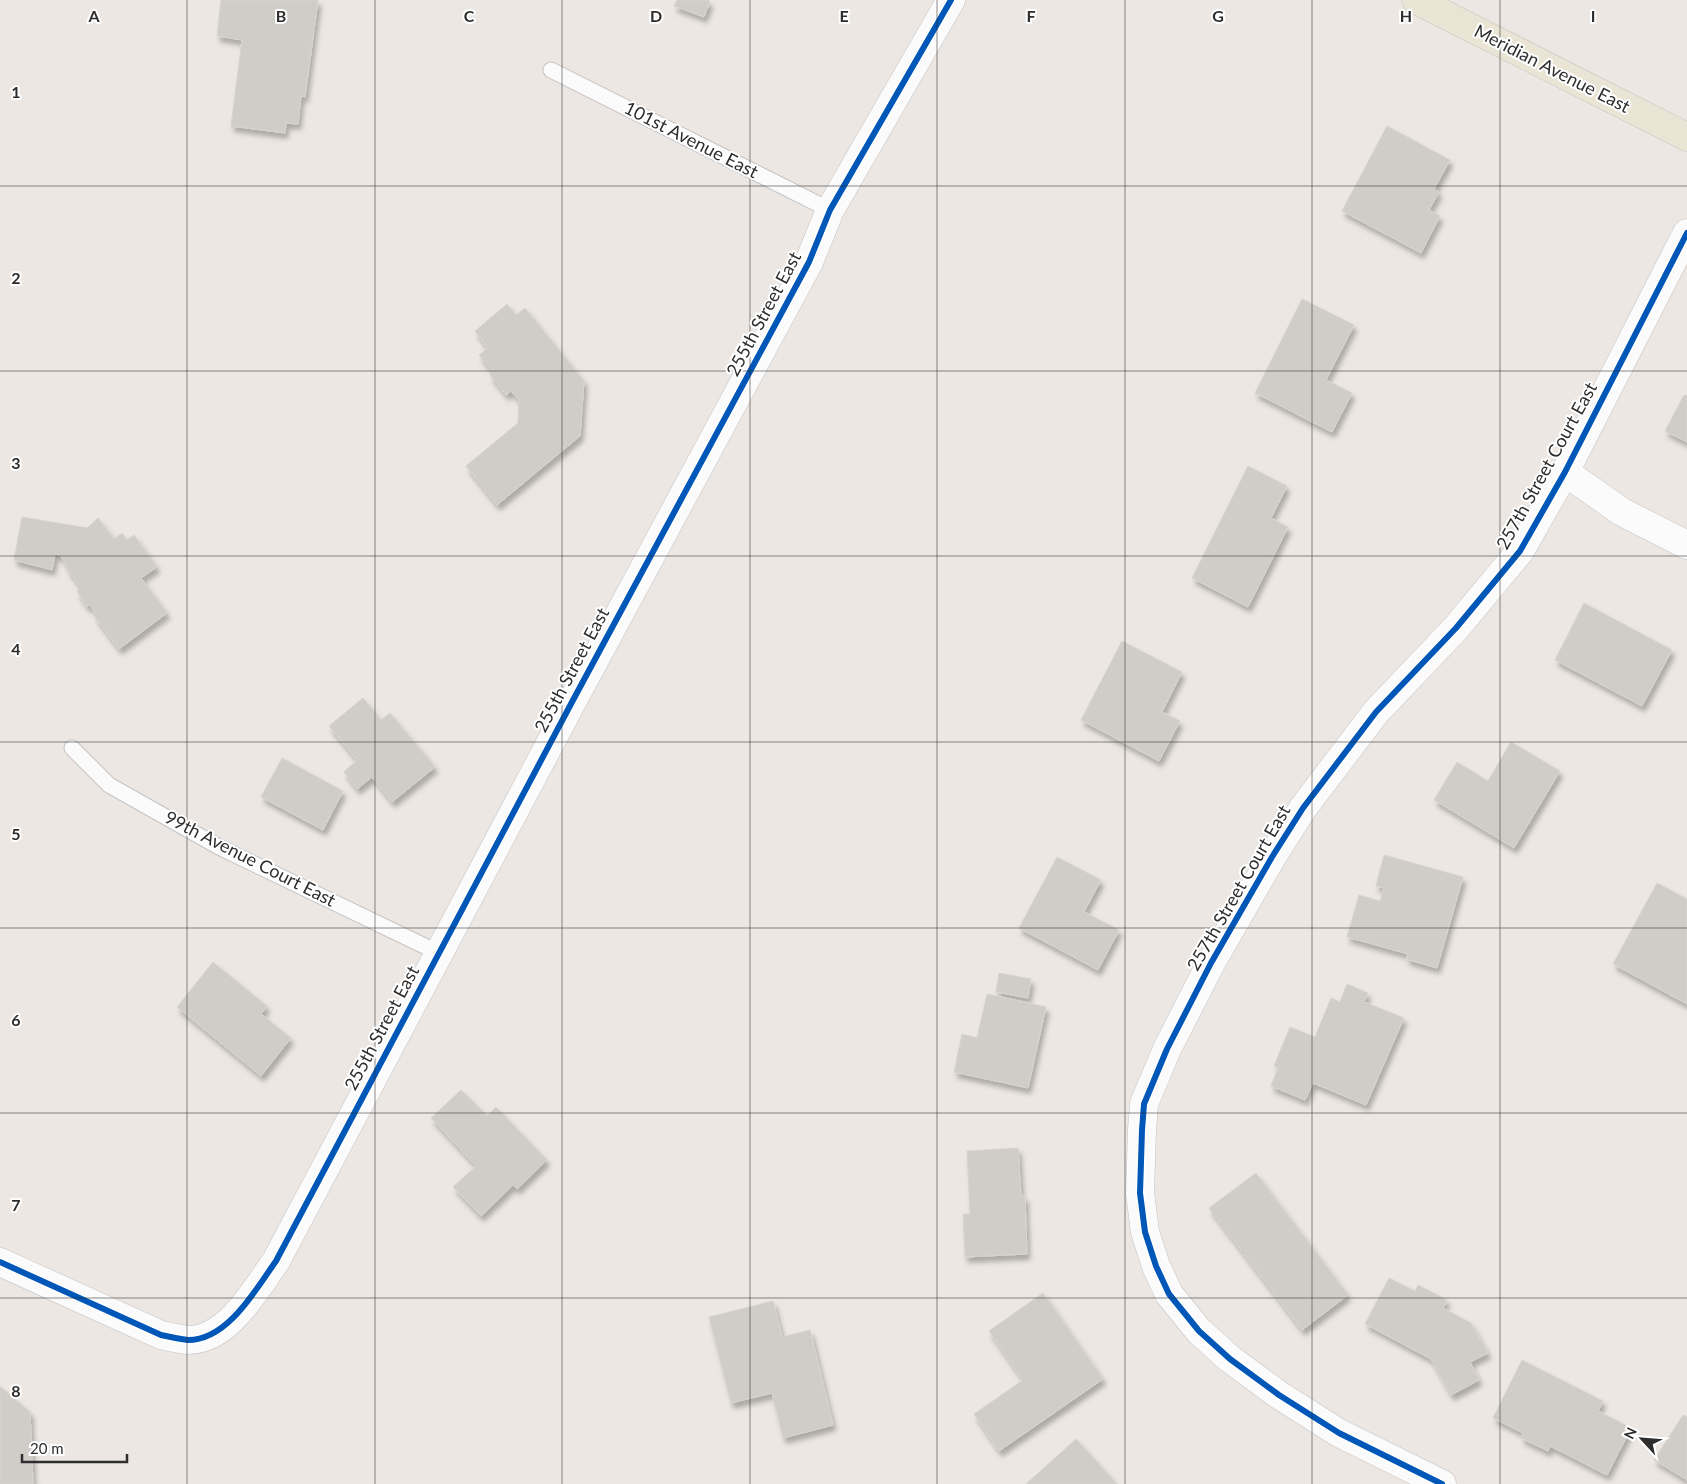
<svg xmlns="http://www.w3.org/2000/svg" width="1687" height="1484" font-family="Lato,sans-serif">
<defs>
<filter id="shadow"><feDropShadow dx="3" dy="5.5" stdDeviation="2.5" flood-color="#0004"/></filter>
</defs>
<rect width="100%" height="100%" fill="#ece7e2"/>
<g fill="#d0cdc9" stroke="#d7d3ce" filter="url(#shadow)">
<path d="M221,0h97l-13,97 -4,-1 -3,28 -12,-1 -1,10 -54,-7 11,-86 -25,-4z"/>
<path d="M677,0h30l3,1 -6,16 -30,-11z"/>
<path d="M1387,126l63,34 -16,29 5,3 -10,18 11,6 -19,37 -79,-42z"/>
<path d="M1302,299l52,26 -28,55 26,13 -20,39 -77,-39z"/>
<path d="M507,304l9,11 9,-7 59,73 -4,55 -83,69 -31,-39 52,-43 1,-23 -8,-9 -5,4 -16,-20 3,-3 -14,-17 9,-7 -13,-17z"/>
<path d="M1684,395l3,1v46l-22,-11z"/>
<path d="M1248,466l39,20 -16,32 17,9 -40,80 -56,-29z"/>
<path d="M22,517l65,11 11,-10 16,21 8,-6 5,7 7,-5 23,32 -16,11 26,35 -48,36 -24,-32 2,-2 -8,-11 -2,3 -10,-16 4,-4 -14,-18 1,-1 -7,-12 -6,-2 -3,16 -38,-10z"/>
<path d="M1584,603l88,47 -30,56 -87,-46z"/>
<path d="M1122,641l60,31 -20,40 18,9 -21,40 -78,-41z"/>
<path d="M363,698l18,22 9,-7 45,54 -43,35 -20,-25 -15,12 -13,-17 13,-12 -28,-34z"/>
<path d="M1511,742l49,29 -46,77 -80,-48 23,-38 31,19z"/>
<path d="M282,758l61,33 -20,39 -62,-33z"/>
<path d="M1384,855l79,22 -26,91 -31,-9 2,-5 -61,-17 12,-42 21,6 4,-13 -8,-2z"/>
<path d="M1057,857l44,23 -17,32 35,18 -21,40 -79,-42z"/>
<path d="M1657,883l30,16v105l-74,-40z"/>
<path d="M213,962l54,44 -6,8 30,24 -30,38 -84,-69z"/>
<path d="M999,973l32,6 -3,19 -32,-6z"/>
<path d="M1347,984l21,9 -4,9 40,16 -38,87 -53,-22 -8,17 -34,-14 7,-18 -4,-2 16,-39 25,10 16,-39 9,4z"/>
<path d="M987,994l59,13 -18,81 -74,-16 8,-38 15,4z"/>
<path d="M461,1090l26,26 9,-9 51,53 -30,29 -4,-4 -32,31 -28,-29 23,-21 -45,-48z"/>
<path d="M1018,1148l3,49 4,-1 2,58 -62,3 -2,-43h7l-3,-63z"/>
<path d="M1256,1173l92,122 -46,35 -93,-122z"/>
<path d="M1389,1278l26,13 3,-6 29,15 -4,8 28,15 17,30 -18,9 9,18 -28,15 -20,-36 -66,-35z"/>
<path d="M1043,1293l60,86 -104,72 -25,-37 49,-34 -34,-49z"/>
<path d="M773,1301l9,36 28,-7 23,95 -50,13 -11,-45 -41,10 -22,-86z"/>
<path d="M1522,1360l81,41 -5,10 33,17 -24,47 -57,-29 -2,5 -27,-13 2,-5 -30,-15z"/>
<path d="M0,1386l30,26 3,72h-33z"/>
<path d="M1683,1415l4,2v63l-33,-20z"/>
<path d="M1076,1439l41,45h-91z"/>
</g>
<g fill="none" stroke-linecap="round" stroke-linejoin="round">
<defs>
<g id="service">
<path d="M551,70l279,140"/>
<path d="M72,748l37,37 110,62 220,106"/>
</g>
<g id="minor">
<path d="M1565,472l57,40 65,33"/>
<path d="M0,1262l161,73c9,2 18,4 27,5 40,0 68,-51 88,-79l296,-559 237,-440 21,-52 121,-210"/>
<path d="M1442,1484l-103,-51 -60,-38 -49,-36 -31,-28 -30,-37 -13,-28 -11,-34 -5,-39 2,-63 2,-26 23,-55 44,-86 61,-106 31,-49 73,-96 80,-84 64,-77 45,-79 122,-239"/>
</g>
<path id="primary" d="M1416,0l271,137"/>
</defs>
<use href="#service" stroke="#c5c3c3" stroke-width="17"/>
<use href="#minor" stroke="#c5c3c3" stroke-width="29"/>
<use href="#primary" stroke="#c6c4c3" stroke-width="29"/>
<use href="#service" stroke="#fcfbfb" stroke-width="15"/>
<use href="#minor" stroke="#fcfbfb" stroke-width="28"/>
<use href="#primary" stroke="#e9e4d4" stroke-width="28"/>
<defs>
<g id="cycleway">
<path d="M0,1262l161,73c9,2 18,4 27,5 40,0 68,-51 88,-79l296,-559 237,-440 21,-52 121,-210"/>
<path d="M1442,1484l-103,-51 -60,-38 -49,-36 -31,-28 -30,-37 -13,-28 -11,-34 -5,-39 2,-63 2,-26 23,-55 44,-86 61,-106 31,-49 73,-96 80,-84 64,-77 45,-79 122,-239"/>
</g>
</defs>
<use href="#cycleway" stroke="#fff" stroke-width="9"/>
<use href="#cycleway" stroke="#0057b8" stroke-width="6"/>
</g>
<path fill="none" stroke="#2d2d2d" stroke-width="1" stroke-opacity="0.55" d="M187,0v1484M375,0v1484M562,0v1484M750,0v1484M937,0v1484M1125,0v1484M1312,0v1484M1500,0v1484M0,186h1687M0,371h1687M0,556h1687M0,742h1687M0,928h1687M0,1113h1687M0,1298h1687"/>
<g text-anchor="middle" stroke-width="4" stroke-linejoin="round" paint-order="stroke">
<g font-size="18" fill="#2d2d2d" stroke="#fff">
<text transform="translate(1552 69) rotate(27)" y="6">Meridian Avenue East</text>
<text transform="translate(691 140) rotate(27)" y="6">101st Avenue East</text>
<text transform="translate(764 314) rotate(-62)" y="6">255th Street East</text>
<text transform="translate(1547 466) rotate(-61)" y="6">257th Street Court East</text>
<text transform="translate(572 670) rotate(-62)" y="6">255th Street East</text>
<text transform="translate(250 859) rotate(27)" y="6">99th Avenue Court East</text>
<text transform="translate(1239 888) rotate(-60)" y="6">257th Street Court East</text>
<text transform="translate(382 1028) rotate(-62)" y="6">255th Street East</text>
</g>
</g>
<g font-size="16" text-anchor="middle" font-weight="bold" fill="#2d2d2d" stroke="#fff" stroke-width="4" stroke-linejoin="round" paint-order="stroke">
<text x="94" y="22">A</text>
<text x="281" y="22">B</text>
<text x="469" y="22">C</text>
<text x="656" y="22">D</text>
<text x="844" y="22">E</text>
<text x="1031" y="22">F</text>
<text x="1218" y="22">G</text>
<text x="1406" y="22">H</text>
<text x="1593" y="22">I</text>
<text x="16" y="98">1</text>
<text x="16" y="284">2</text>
<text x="16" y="469">3</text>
<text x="16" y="655">4</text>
<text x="16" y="840">5</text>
<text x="16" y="1026">6</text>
<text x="16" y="1211">7</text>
<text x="16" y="1397">8</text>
</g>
<g transform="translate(1642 1439) rotate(296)" stroke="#ffffff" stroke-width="4" paint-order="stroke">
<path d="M0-4L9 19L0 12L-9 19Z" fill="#2d2d2d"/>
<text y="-8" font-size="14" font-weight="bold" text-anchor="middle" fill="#2d2d2d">N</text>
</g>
<path d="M22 1454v8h105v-8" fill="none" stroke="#2d2d2d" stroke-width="2.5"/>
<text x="30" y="1454" font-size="15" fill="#2d2d2d" stroke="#ffffff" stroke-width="4" paint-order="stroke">20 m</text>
</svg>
